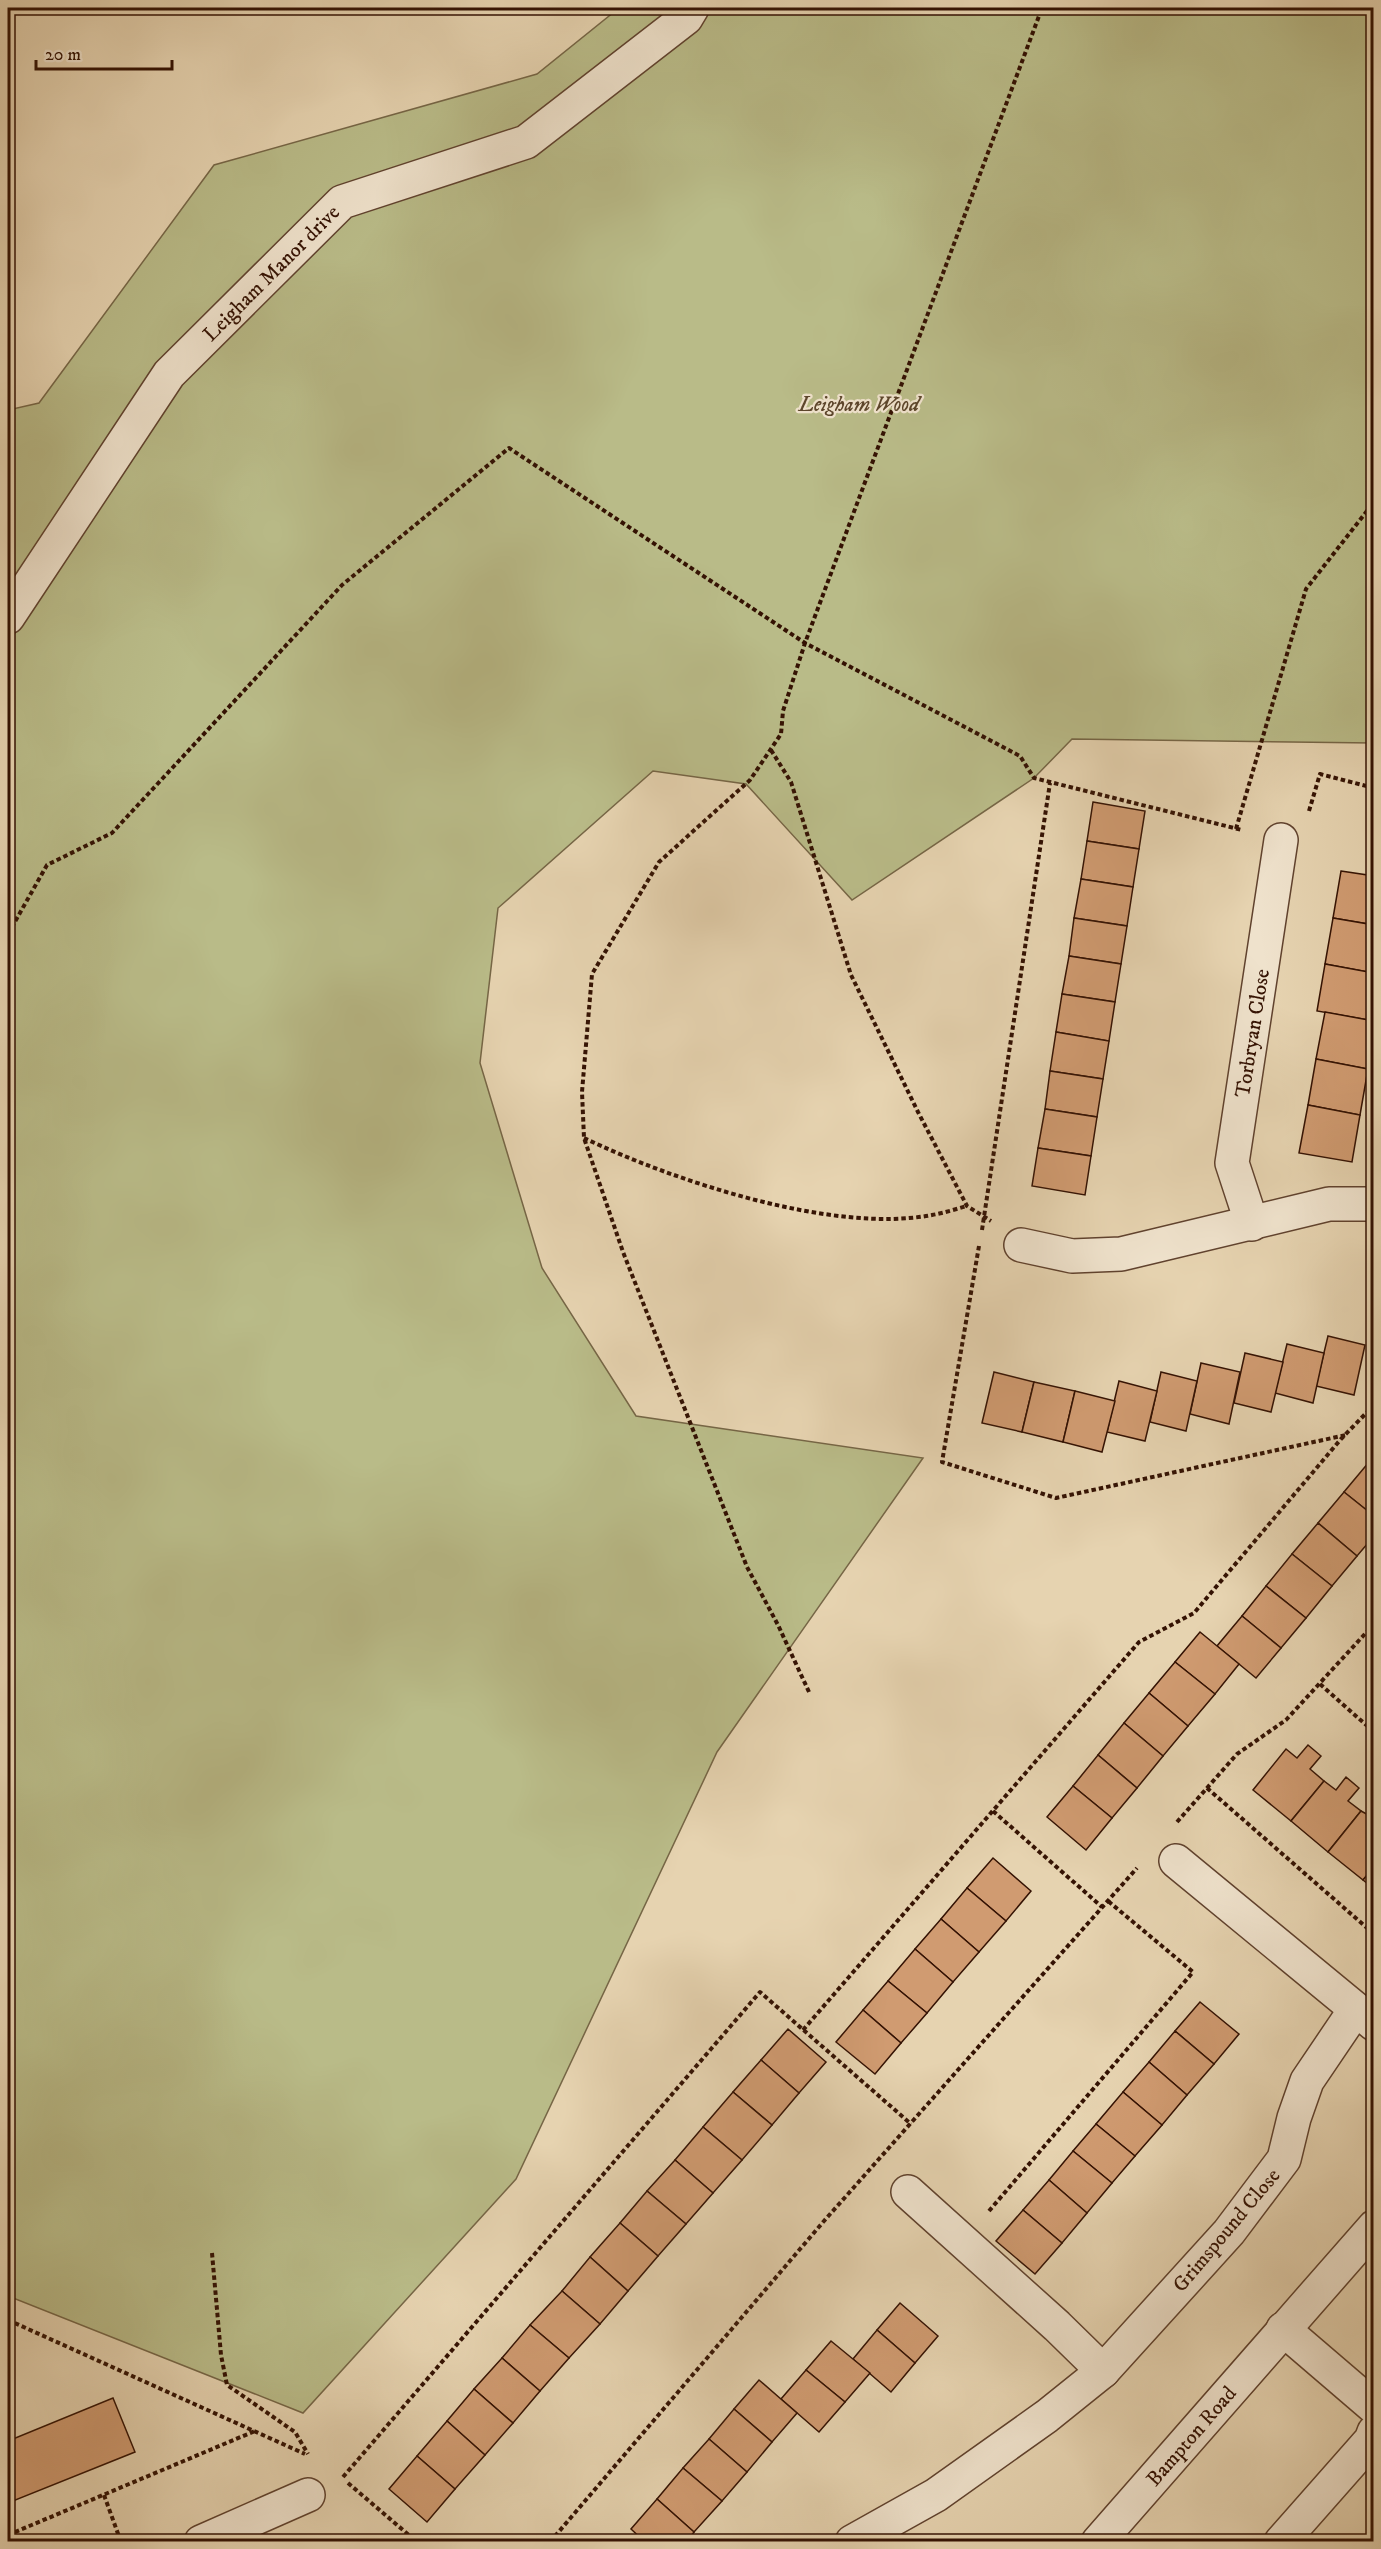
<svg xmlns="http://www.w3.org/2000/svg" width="1381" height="2549" font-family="'IM FELL DW Pica',serif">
<rect width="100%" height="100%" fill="#e6d3b0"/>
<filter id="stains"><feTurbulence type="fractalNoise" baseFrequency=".00333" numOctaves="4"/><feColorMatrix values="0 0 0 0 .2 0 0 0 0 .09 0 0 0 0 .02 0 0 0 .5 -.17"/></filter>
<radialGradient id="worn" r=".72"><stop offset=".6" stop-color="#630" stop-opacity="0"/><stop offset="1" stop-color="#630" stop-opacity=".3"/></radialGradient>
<path fill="#b9bb88" stroke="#766646" stroke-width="1.5" d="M619,8h754v735l-301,-4 -38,39 -182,122 -106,-116 -93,-13 -155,137 -18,155 62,205 94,148 287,42 -206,294 -201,427 -213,234 -295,-117v-1886l31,-7 175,-238 323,-91z"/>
<g fill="#d09b71" stroke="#341203" stroke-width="1.5">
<path d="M1093,802l52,9 -6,38 -52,-8z"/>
<path d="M1087,841l52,8 -6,38 -52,-8z"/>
<path d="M1341,871l33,5v49l-41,-7z"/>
<path d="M1081,879l52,8 -6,39 -53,-8z"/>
<path d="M1074,918l53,8 -6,38 -52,-8z"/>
<path d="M1333,918l41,7v48l-49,-9z"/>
<path d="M1069,956l52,8 -6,38 -53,-8z"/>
<path d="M1325,964l49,9 -5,47 -52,-9z"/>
<path d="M1062,994l53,8 -6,39 -53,-9z"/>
<path d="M1325,1012l49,9 -6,48 -52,-10z"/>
<path d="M1056,1032l53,9 -6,38 -53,-8z"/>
<path d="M1316,1059l52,10 -8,46 -52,-10z"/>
<path d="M1050,1071l53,8 -6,38 -52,-8z"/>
<path d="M1308,1105l52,10 -8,47 -53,-9z"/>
<path d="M1045,1109l52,8 -6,39 -53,-8z"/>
<path d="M1038,1148l53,8 -6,39 -53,-9z"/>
<path d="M1328,1336l37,9 -11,50 -38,-9z"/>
<path d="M1287,1344l37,9 -11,50 -38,-10z"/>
<path d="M1245,1353l38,9 -12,50 -37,-9z"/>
<path d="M1201,1363l39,9 -11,52 -39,-10z"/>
<path d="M994,1372l40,10 -12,50 -40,-9z"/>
<path d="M1161,1372l36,9 -11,50 -36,-9z"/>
<path d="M1119,1381l38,10 -12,50 -38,-9z"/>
<path d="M1034,1382l41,9 -12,51 -41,-10z"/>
<path d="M1075,1391l40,10 -13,51 -39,-10z"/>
<path d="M1369,1462l5,4v50l-30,-24z"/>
<path d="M1344,1492l30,24v20l-17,20 -39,-33z"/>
<path d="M1318,1523l39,33 -25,30 -40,-32z"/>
<path d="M1292,1554l40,32 -26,32 -40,-32z"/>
<path d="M1266,1586l40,32 -25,30 -39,-32z"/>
<path d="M1242,1616l39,32 -25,30 -39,-32z"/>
<path d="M1200,1632l39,32 -24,30 -40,-32z"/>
<path d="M1374,1647v12l-7,-5z"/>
<path d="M1175,1662l40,32 -27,32 -39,-33z"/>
<path d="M1149,1693l39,33 -25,30 -39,-33z"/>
<path d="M1124,1723l39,33 -26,32 -39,-33z"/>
<path d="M1308,1745l13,11 -11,13 14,12 -33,40 -38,-31 33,-41 11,9z"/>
<path d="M1098,1755l39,33 -25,30 -39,-32z"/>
<path d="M1346,1777l13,11 -11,13 13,10 -33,41 -37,-31 33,-40 12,9z"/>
<path d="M1073,1786l39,32 -26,32 -39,-33z"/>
<path d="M1361,1811l13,7v49l-11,13 -35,-28z"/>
<path d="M993,1858l38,33 -25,30 -39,-33z"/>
<path d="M1374,1867v22l-11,-9z"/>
<path d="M967,1888l39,33 -27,31 -38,-33z"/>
<path d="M941,1919l38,33 -26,30 -38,-33z"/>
<path d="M915,1949l38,33 -26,31 -39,-32z"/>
<path d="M888,1981l39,32 -26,30 -38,-33z"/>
<path d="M1200,2002l39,32 -25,30 -39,-33z"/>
<path d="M863,2010l38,33 -26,31 -39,-32z"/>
<path d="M788,2029l38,33 -27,31 -38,-33z"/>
<path d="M1175,2031l39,33 -27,31 -38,-33z"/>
<path d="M761,2060l38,33 -27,32 -39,-33z"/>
<path d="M1149,2062l38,33 -25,30 -39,-33z"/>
<path d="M733,2092l39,33 -30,35 -39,-33z"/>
<path d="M1123,2092l39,33 -27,31 -39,-32z"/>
<path d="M1096,2124l39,32 -23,27 -39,-32z"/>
<path d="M703,2127l39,33 -29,33 -38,-33z"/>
<path d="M1073,2151l39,32 -25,30 -38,-33z"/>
<path d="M675,2160l38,33 -27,31 -39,-33z"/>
<path d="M1049,2180l38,33 -25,30 -39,-33z"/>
<path d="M647,2191l39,33 -28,32 -38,-33z"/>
<path d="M1023,2210l39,33 -27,31 -39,-33z"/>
<path d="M620,2223l38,33 -30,35 -38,-34z"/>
<path d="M590,2257l38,34 -28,33 -38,-33z"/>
<path d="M562,2291l38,33 -31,34 -39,-33z"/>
<path d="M900,2303l38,33 -23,27 -38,-33z"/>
<path d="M530,2325l39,33 -29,33 -38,-33z"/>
<path d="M877,2330l38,33 -24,29 -38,-33z"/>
<path d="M831,2341l39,32 -25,29 -39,-32z"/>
<path d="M502,2358l38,33 -27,32 -39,-34z"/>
<path d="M806,2370l39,32 -26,30 -38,-33z"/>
<path d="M759,2380l38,33 -25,29 -38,-33z"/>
<path d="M474,2389l39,34 -28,32 -38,-34z"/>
<path d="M113,2398l22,54 -127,51v-62z"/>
<path d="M734,2409l38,33 -25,30 -38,-33z"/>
<path d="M447,2421l38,34 -30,34 -38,-33z"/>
<path d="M709,2439l38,33 -25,29 -39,-33z"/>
<path d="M417,2456l38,33 -28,33 -38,-33z"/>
<path d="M683,2468l39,33 -28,31 -37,-33z"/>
<path d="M657,2499l37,33 -7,10h-42l-14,-13z"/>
</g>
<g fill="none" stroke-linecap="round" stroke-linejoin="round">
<defs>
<g id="minor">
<path d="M8,617l161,-243 173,-172 184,-60 160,-124 6,-10"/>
<path d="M1252,1224l-20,-61 49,-323"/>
<path d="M1021,1245l51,11 49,-2 208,-50h45"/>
<path d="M1176,1861l198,163"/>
<path d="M908,2192l149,134 46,45"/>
<path d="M1283,2329l91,78"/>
<path d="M201,2542l107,-47"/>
<path d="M852,2542l84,-47 111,-79 56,-45 126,-139 55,-73 10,-41 13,-37 48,-71"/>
<path d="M1098,2542l276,-315"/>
<path d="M1281,2542l90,-102 3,-8"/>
</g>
</defs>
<use href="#minor" stroke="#60422e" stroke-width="36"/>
<g stroke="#341203" stroke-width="4" stroke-dasharray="4.5 3" stroke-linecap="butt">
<path d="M771,750l20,32 60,193 67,137 49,94 24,15"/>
<path d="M1309,811l11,-37 54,14"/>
<path d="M1236,829l70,-240 68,-87"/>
<path d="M8,934l39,-69 65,-32 230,-248 167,-137 296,195 215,113 14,22 208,52"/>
<path d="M584,1138c90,43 249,96 348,77 12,-2 24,-6 35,-9"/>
<path d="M982,1230l68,-447"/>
<path d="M979,1246l-37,216 114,36 290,-63"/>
<path d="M1320,1684l54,48"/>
<path d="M809,1692l-31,-67 -31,-58 -124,-315 -39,-114 -2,-46 10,-118 67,-112 91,-82 31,-46 2,-23 22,-68 237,-635"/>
<path d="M1207,1788l167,146"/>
<path d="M993,1811l109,96"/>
<path d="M1177,1822l60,-68 49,-34 88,-96"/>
<path d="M803,2030l336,-388 55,-29 147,-174 33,-34"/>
<path d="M989,2211l204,-239 -85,-71"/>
<path d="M212,2253l9,102 6,30 68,47 13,22"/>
<path d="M8,2320l297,134"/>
<path d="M343,2477l417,-485 151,132"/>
<path d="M348,2483l69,59"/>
<path d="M104,2495l17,47"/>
<path d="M8,2535l247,-104"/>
<path d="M550,2542l274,-321 313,-353"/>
</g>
<use href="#minor" stroke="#efe2cc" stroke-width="33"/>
</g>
<g text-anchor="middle" stroke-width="4.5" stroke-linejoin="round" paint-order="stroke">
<g font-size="21" fill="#341203" stroke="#efe2cc">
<text transform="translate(271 273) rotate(-45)" y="7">Leigham Manor drive</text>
<text transform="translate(1252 1033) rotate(-81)" y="7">Torbryan Close</text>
<text transform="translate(1226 2230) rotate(-50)" y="7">Grimspound Close</text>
<text transform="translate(1191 2436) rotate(-49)" y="7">Bampton Road</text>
</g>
<g font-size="21" font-style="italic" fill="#5c452b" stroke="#efe2cc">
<text x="859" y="411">Leigham Wood</text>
</g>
</g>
<rect width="1381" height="2549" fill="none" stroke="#e6d3b0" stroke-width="30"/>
<rect x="9" y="9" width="1363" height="2531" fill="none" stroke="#341203" stroke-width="3"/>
<rect x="15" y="15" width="1351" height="2519" fill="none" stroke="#341203" stroke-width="1.5"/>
<path d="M36 60v9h136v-9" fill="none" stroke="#341203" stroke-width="3"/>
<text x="45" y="60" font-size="18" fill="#341203" stroke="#efe2cc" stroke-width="4.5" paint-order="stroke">20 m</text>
<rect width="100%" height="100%" filter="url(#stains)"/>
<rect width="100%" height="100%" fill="url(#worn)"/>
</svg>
